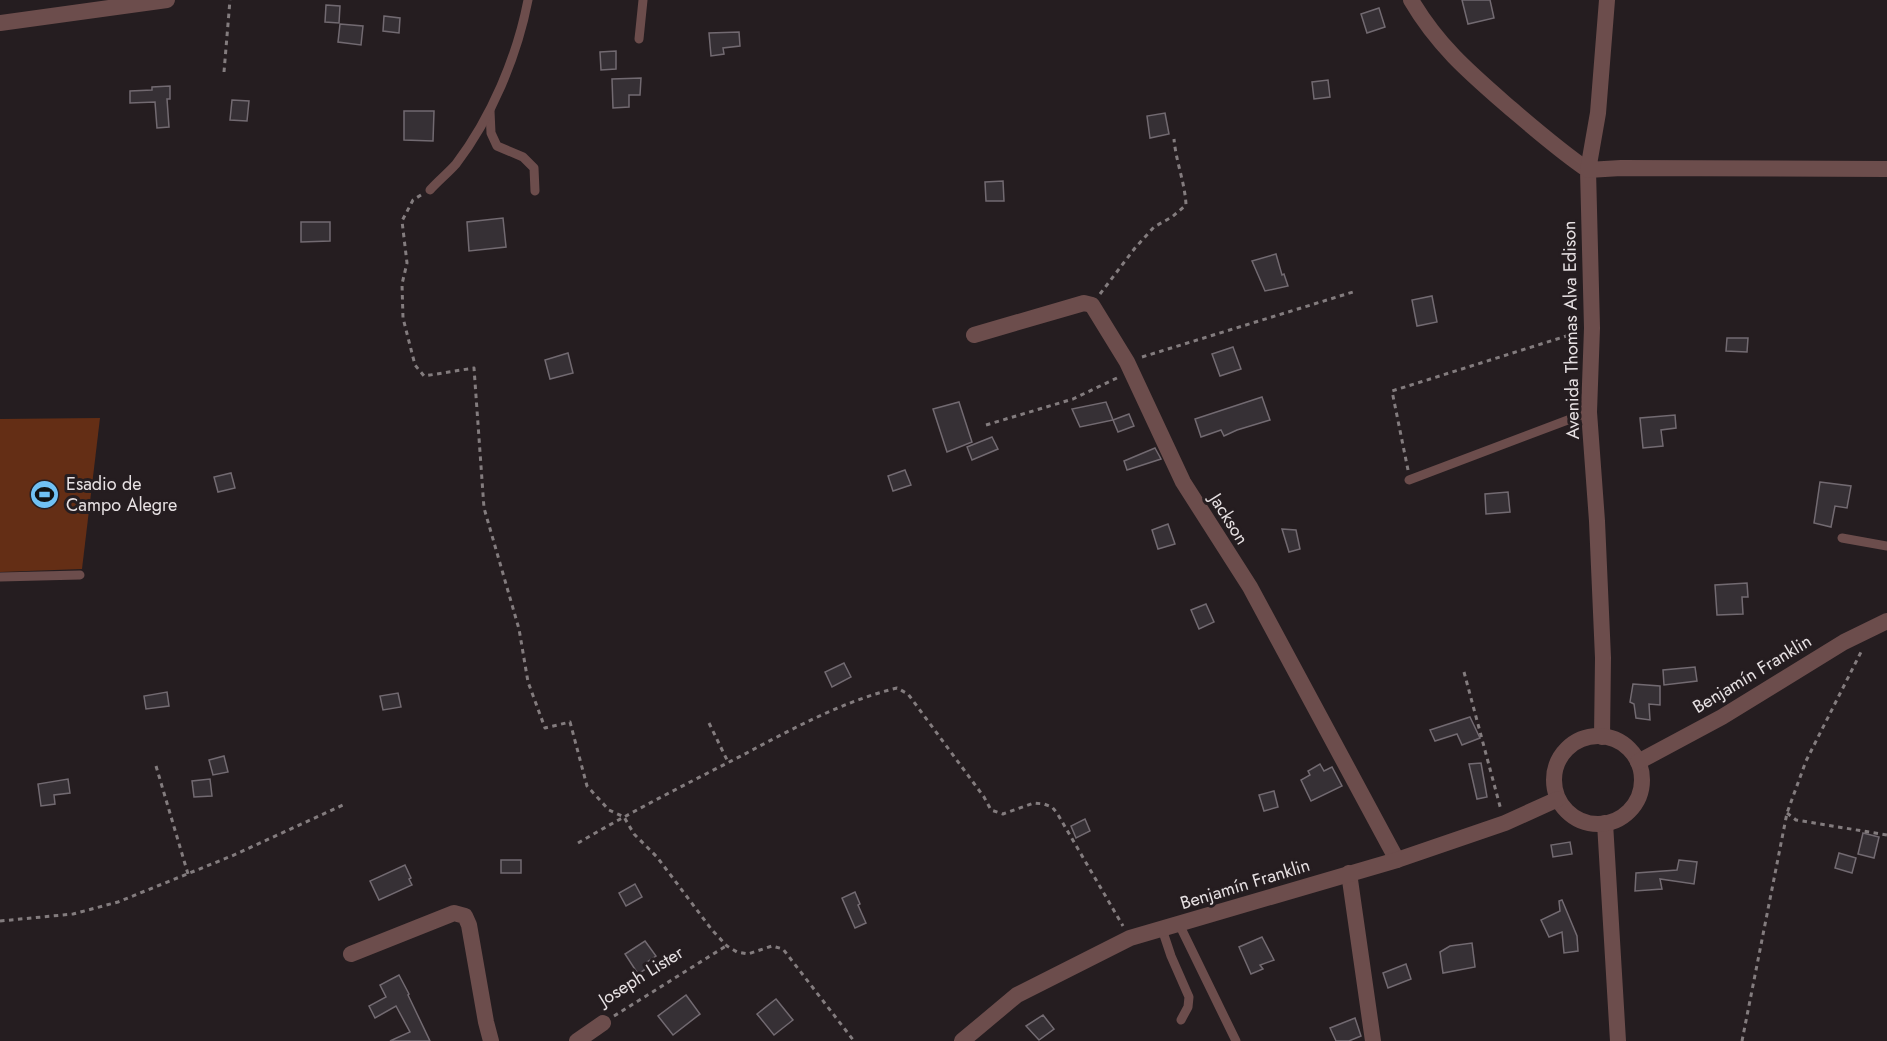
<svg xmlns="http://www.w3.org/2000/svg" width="1887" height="1041" font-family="Jost,sans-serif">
<rect width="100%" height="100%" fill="#251d20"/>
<path fill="#642e15" d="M100,418l-18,151 -82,3v-153z"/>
<g fill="#363035" stroke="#726a71" stroke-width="1.5">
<path d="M1462,0h28l4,18 -26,6z"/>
<path d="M326,5l14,1 -1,17 -14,-1z"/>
<path d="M1379,8l6,19 -18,6 -6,-19z"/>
<path d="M384,16l16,2 -1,15 -16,-2z"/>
<path d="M340,24l23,2 -2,19 -23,-3z"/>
<path d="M739,32l1,14 -17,2 1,6 -13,2 -2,-23z"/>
<path d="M616,51v18l-15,1 -1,-18z"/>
<path d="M641,78l-1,17h-11v12l-16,1 -1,-29z"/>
<path d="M1328,80l2,17 -16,2 -2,-17z"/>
<path d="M170,86v13h-3l2,28 -12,1 -2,-26 -25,1v-12l22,-1v-3z"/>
<path d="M232,100l17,1 -2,20 -17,-1z"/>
<path d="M404,111h30l-1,30 -29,-1z"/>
<path d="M1165,113l4,21 -19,4 -3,-22z"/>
<path d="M1003,181l1,20h-18l-1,-19z"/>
<path d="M503,218l3,29 -37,4 -2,-29z"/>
<path d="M301,222h29v19l-29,1z"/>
<path d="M1276,254l6,21 2,-1 4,12 -23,5 -13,-30z"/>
<path d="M1432,296l5,26 -20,4 -5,-26z"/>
<path d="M1727,338h21l-1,14 -21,-1z"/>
<path d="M1233,347l8,22 -21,7 -8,-22z"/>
<path d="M568,353l5,20 -23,6 -5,-19z"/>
<path d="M1262,397l8,23 -33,10 -13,6 -3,-6 -20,7 -6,-18z"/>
<path d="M959,402l13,40 -25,10 -14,-43z"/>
<path d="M1106,402l7,18 -33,7 -8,-18z"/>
<path d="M1129,414l5,12 -16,6 -5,-12z"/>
<path d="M1675,415l1,13 -15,2 2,16 -20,2 -3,-30z"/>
<path d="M992,437l6,12 -26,11 -5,-13z"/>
<path d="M1155,448l6,11 -34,11 -3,-9z"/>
<path d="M905,470l6,15 -18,6 -5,-15z"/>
<path d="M231,473l4,15 -17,4 -4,-15z"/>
<path d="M1820,482l31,4 -4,22 -12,-2 -4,21 -17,-4z"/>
<path d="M1508,492l2,20 -24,2 -1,-20z"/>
<path d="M1168,524l7,20 -17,5 -6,-19z"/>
<path d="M1282,529l14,1 4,19 -11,3z"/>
<path d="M1747,583l1,14h-6l1,17 -26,1 -2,-30z"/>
<path d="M1206,604l8,18 -15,7 -8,-19z"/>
<path d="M844,663l7,14 -19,10 -7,-15z"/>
<path d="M1695,667l2,14 -33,4 -1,-15z"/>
<path d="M1633,684l27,2v19l-11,-1 1,16 -14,-2 -2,-14 -4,-2z"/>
<path d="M167,692l2,14 -23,3 -2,-13z"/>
<path d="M398,693l3,14 -18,3 -3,-14z"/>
<path d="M1470,717l10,21 -18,7 -5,-11 -22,7 -5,-11z"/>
<path d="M224,756l4,16 -15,3 -4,-15z"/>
<path d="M1481,763l6,34 -10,2 -8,-35z"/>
<path d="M1320,764l4,7 8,-4 10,19 -31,15 -10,-21 9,-5 -2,-4z"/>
<path d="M68,779l2,14 -16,2 1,9 -14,2 -3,-22z"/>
<path d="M210,779l2,17 -18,1 -2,-16z"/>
<path d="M1274,791l4,16 -14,4 -5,-16z"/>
<path d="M1085,819l5,12 -14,7 -5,-12z"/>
<path d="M1863,833l16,4 -5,21 -16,-4z"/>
<path d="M1570,842l2,12 -19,3 -2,-12z"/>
<path d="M1839,853l17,5 -4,15 -17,-5z"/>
<rect x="501" y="860" width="20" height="13"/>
<path d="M1679,860l18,2 -3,22 -34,-5 2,10 -27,2 1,-18 41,-3z"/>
<path d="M405,865l6,13 -2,1 3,6 -33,15 -9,-19z"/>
<path d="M635,884l7,13 -16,9 -7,-13z"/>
<path d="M855,892l5,12 -2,1 8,18 -11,5 -13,-30z"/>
<path d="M1562,900l15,36 1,15 -14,2 -2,-21 -13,5 -8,-17 19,-9 -1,-10z"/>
<path d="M1262,937l12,23 -14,5 3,4 -12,5 -12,-27z"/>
<path d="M645,941l11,15 -9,6 2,5 -11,7 -13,-20z"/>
<path d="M1472,943l3,24 -32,6 -3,-21 10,-6z"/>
<path d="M1406,964l5,15 -23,9 -5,-15z"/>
<path d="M399,975l10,19 -1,1 22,46h-40l20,-9 -14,-26 -21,12 -6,-12 17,-9 -6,-12z"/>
<path d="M686,995l14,19 -27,21 -15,-19z"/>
<path d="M776,999l17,21 -19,15 -17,-21z"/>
<path d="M1043,1015l11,14 -15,11 -13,-14z"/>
<path d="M1355,1018l6,18 -12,5h-13l-6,-13z"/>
</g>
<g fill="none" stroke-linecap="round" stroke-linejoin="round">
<g stroke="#837c7e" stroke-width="3" stroke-dasharray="4.5 4.5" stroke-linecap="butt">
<path d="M224,72l6,-72"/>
<path d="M421,195l-8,5 -11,21 5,42 -5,21 1,34 12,47 9,11 50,-8 10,140 35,121 9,53 17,46 25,-6 17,64 22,24 15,7 10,17 23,23 55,73 15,16 10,6 11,2 24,-8 11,3 71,92"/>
<path d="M1100,294l35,-46 19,-21 18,-10 14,-12c-1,-22 -10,-43 -12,-66"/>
<path d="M1142,357l211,-65"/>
<path d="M986,425l87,-26 46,-22"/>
<path d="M1408,470l-16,-79 184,-58"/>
<path d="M1464,672l37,138"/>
<path d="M709,723l19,39"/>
<path d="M156,766l32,108"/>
<path d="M1787,813l9,7 91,15"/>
<path d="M578,843c53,-31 108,-59 163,-87 49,-26 102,-55 156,-68l11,6 76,103 7,13 12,4 31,-11 10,1 8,3 5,6 66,113"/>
<path d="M0,921l73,-7 45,-12 116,-47 109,-50"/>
<path d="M614,1016l112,-70"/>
<path d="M1742,1041l45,-228 19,-52 55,-109"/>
</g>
<g stroke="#6c4d4c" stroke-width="9">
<path d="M639,39l4,-39"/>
<path d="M490,111l1,22 6,13 26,11 11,11 1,23"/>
<path d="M430,190c8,-9 18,-17 26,-26 35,-46 61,-107 72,-164"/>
<path d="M1409,480l180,-68"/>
<path d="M1842,538l45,8"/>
<path d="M0,577l80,-2"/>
<path d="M1179,924l57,117"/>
<path d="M1162,929l9,27 18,41 -1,10 -7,13"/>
</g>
<g stroke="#6c4d4c" stroke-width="16">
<path d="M1411,0c27,46 59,73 98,107 26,22 51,44 79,63l4,158 -3,84 8,109 6,137 -1,79"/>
<path d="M1607,0l-9,113 -10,57 33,-2 266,1"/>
<path d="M0,23l167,-23"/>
<path d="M974,335l110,-32 8,2 35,57 56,120 67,105 147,273"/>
<path d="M1605,823l13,218"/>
<path d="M1349,873l24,168"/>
<path d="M351,954l103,-41 11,3 4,9 17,97 5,19"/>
<path d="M577,1041l26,-18"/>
</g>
<g stroke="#6c4d4c" stroke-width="16">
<circle cx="1598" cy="780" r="44"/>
<path d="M1638,762l84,-45 122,-75 43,-21"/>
<path d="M962,1041l55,-46 113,-57 267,-78 108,-37 53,-24"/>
</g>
</g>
<defs>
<symbol id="stadium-disc" viewBox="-11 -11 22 22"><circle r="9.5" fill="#70c1f4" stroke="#251d20"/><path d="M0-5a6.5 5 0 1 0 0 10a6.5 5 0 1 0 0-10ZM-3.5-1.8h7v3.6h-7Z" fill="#111"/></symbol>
</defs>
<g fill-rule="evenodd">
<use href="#stadium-disc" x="28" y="478" width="33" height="33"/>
</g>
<g text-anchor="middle" stroke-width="6" stroke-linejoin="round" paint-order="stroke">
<g font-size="18" fill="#e7e1e3" stroke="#251d20">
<text transform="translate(1571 330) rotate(-91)" y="6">Avenida Thomas Alva Edison</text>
<text transform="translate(1229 519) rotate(58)" y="6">Jackson</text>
<text transform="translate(1752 674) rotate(-31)" y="6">Benjamín Franklin</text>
<text transform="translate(1245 884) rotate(-17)" y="6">Benjamín Franklin</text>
<text transform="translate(641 976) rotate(-32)" y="6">Joseph Lister</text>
</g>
<g font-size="18" fill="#e7e1e3" stroke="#251d20" text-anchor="start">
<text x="66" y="490">Esadio de<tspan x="66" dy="21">Campo Alegre</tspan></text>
</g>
</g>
</svg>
